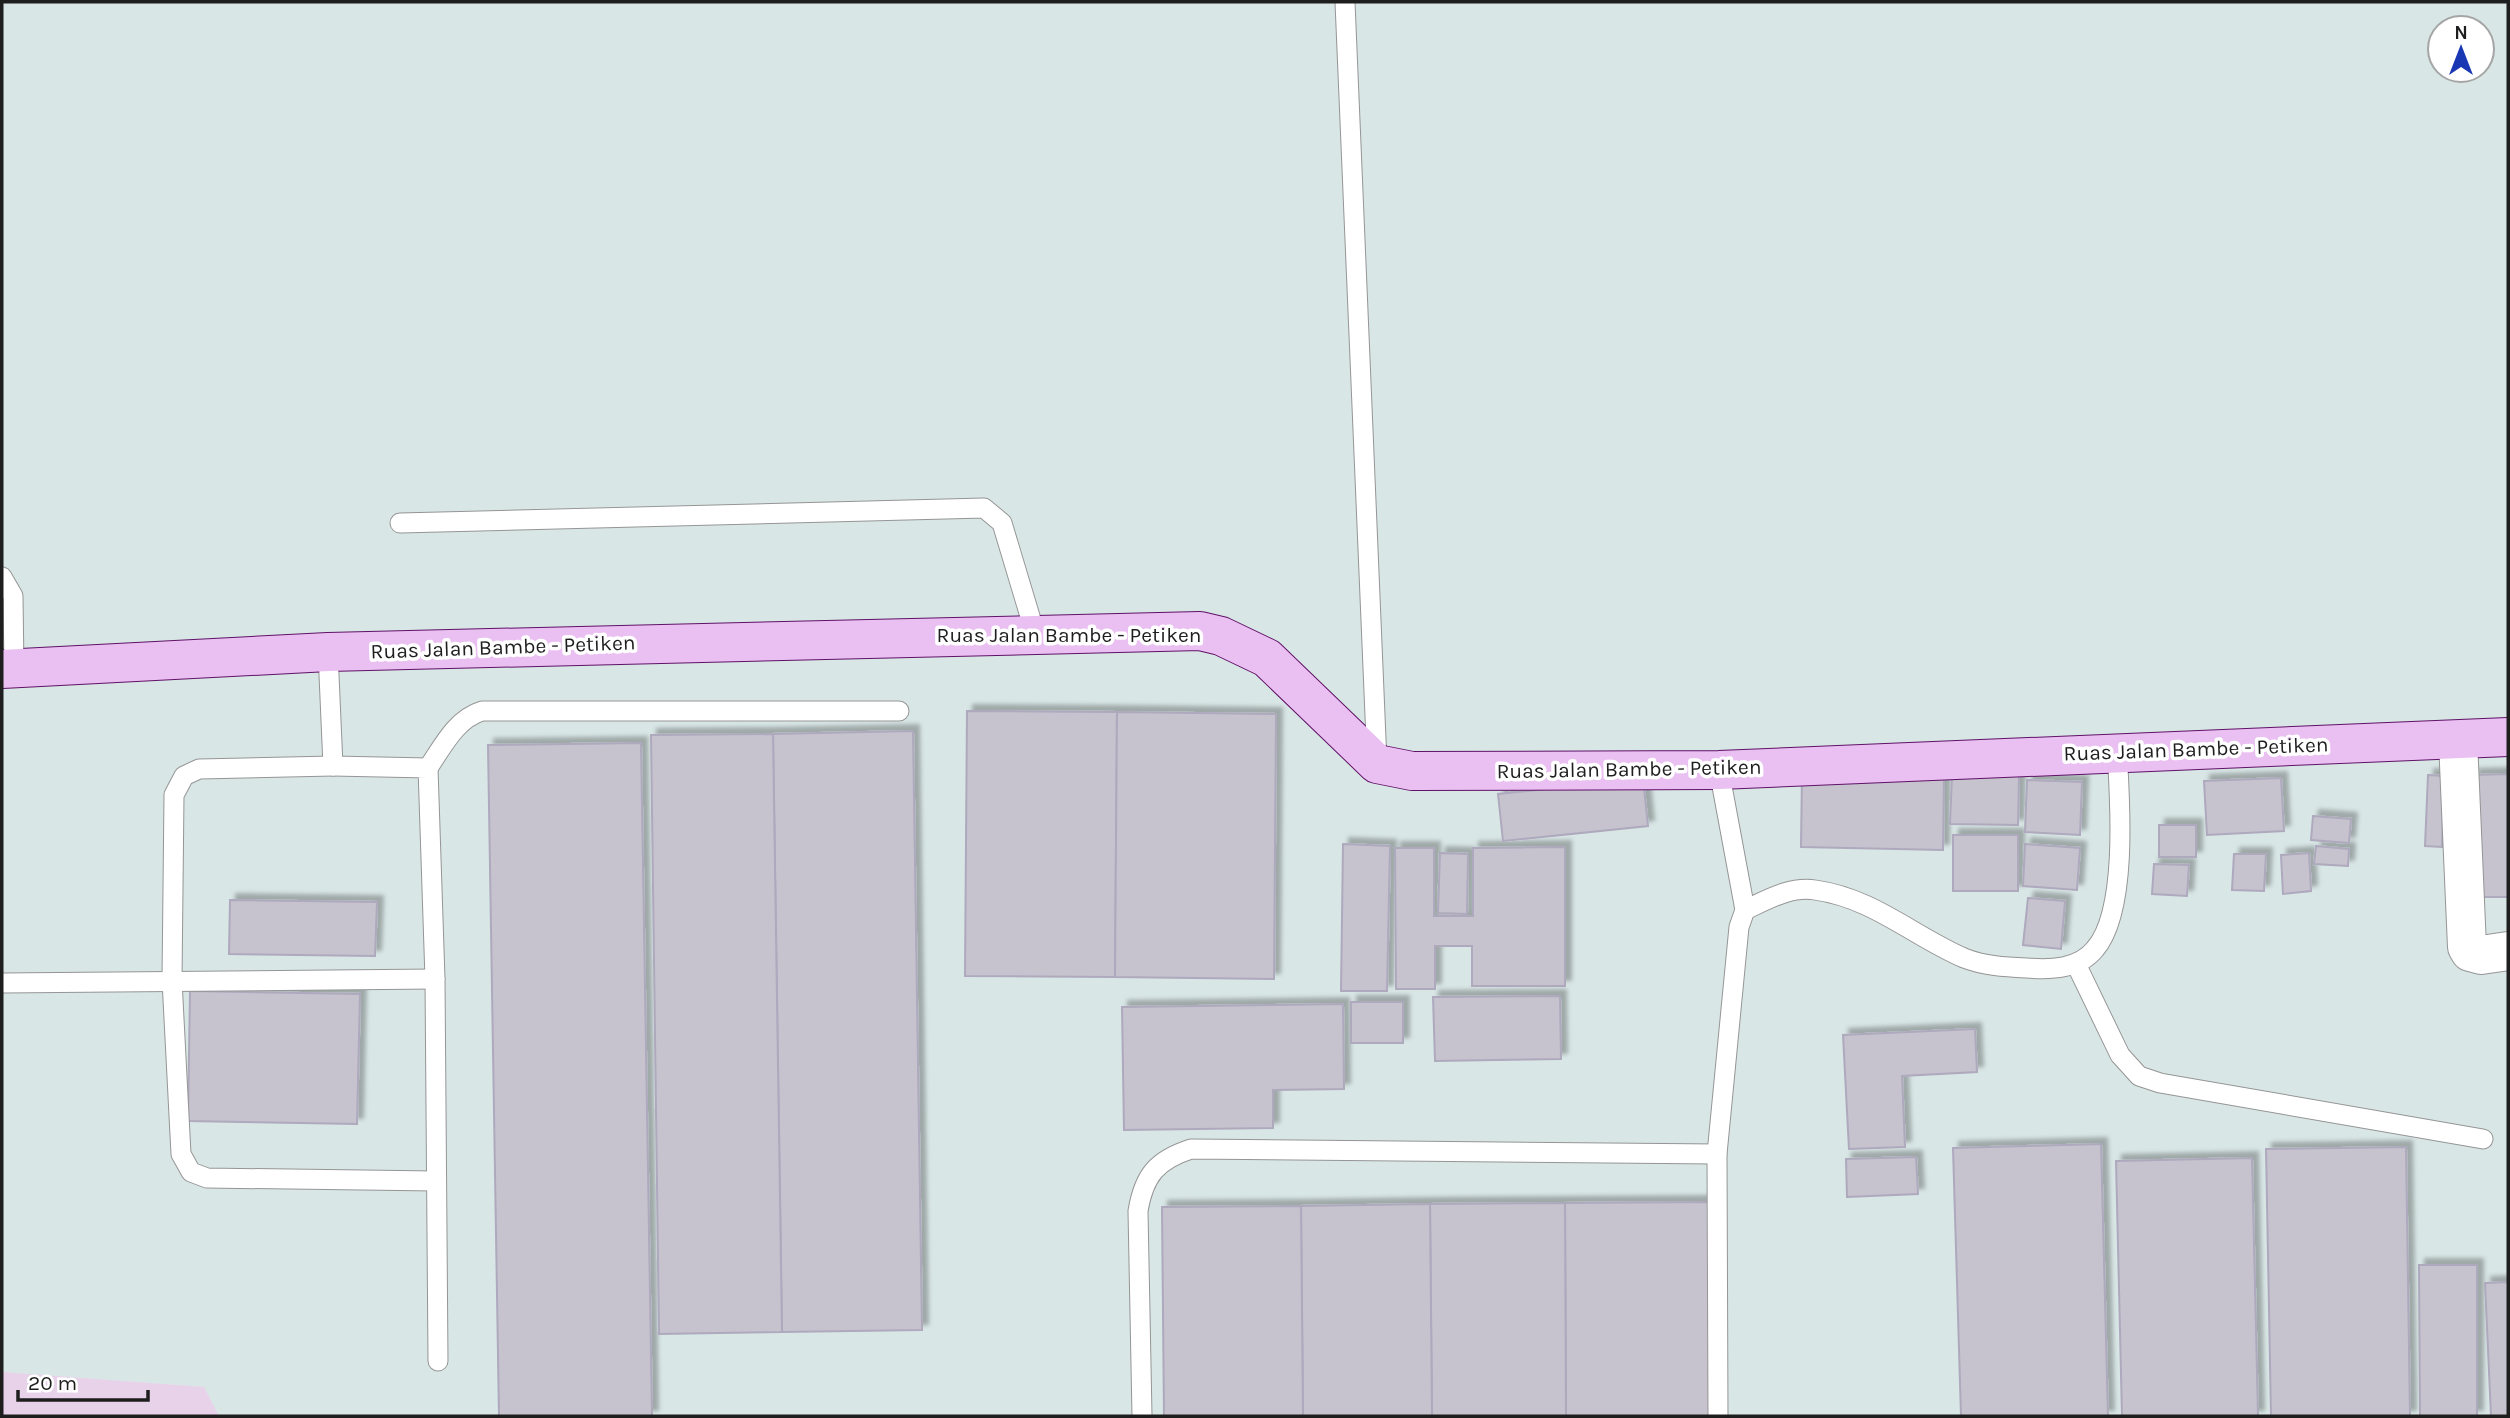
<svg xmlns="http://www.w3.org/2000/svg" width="2510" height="1418" font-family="Karla,sans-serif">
<defs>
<filter id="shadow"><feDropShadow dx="6" dy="-6" stdDeviation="2" flood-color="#0004"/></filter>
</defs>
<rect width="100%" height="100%" fill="#e9e5ed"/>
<path fill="#d8e6e5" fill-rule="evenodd" d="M2,2h2506v1414h-2289l-15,-29 -202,-15zM2440,28h42v42h-42z"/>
<path fill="#e7d2ea" d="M2,1372l202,15 15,29h-217z"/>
<g fill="#c6c3cf" stroke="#aea9bd" stroke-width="2" filter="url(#shadow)">
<path d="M967,711l150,1 -2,265 -150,-1z"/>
<path d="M1117,712l159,2 -2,265 -159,-2z"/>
<path d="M913,731l9,599 -140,2 -9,-598z"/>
<path d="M773,734l9,598 -123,2 -8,-599z"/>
<path d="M641,743l11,673h-153l-11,-671z"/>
<path d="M1802,773l142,3 -1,74 -142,-3z"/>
<path d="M2508,774v123h-33l-2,-122z"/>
<path d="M1952,775l67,1 -1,49 -68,-1z"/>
<path d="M2428,775l16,1 -2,71 -17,-1z"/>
<path d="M2281,778l3,53 -77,4 -3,-54z"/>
<path d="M1643,779l5,47 -145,15 -5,-47z"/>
<path d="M2027,780l55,2 -2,53 -55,-3z"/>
<path d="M2313,816l38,3 -2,24 -38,-3z"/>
<rect x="2159" y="825" width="37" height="32"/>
<rect x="1953" y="835" width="65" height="56"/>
<path d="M1343,844l47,2 -3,145h-46z"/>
<path d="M2025,844l55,4 -3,42 -54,-4z"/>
<path d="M2316,846l33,3 -1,17 -34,-2z"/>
<path d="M1565,847v139h-93v-40h-37v43h-39l-1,-141h39v68h39v-68z"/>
<path d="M1440,853l28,1 -1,60 -29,-1z"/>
<path d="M2309,853l2,38 -28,3 -2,-39z"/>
<path d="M2234,854h32l-2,37 -32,-1z"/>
<path d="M2154,864l35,1 -2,31 -35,-2z"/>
<path d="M2028,898l37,3 -4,48 -38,-4z"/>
<path d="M230,900l147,2 -2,54 -146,-2z"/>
<path d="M190,991l170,3 -3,130 -169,-3z"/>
<path d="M1560,996l1,63 -126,2 -2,-64z"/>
<rect x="1351" y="1002" width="52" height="41"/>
<path d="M1343,1004l1,85 -71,1v38l-149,2 -2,-123z"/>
<path d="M1975,1029l2,43 -75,4 3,71 -56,2 -6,-114z"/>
<path d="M2101,1144l7,272h-147l-8,-268z"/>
<path d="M2406,1147l4,269h-139l-5,-267z"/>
<path d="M1916,1157l2,37 -71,3 -1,-38z"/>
<path d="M2252,1158l6,258h-136l-6,-255z"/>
<path d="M1710,1202l2,214h-146l-1,-213z"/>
<path d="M1565,1203l1,213h-134l-2,-212z"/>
<path d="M1430,1204l2,212h-129l-2,-210z"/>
<path d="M1301,1206l2,210h-139l-2,-209z"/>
<path d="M2419,1265h58v151h-57z"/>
<path d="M2508,1282v134h-17l-6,-133z"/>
</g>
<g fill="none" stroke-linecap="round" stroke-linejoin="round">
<defs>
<g id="lane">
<path d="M1345,2l32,761"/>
<path d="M400,523l584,-15 18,15 33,110"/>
<path d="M2,577l11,19 1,73"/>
<path d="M328,652l5,114 95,2 7,211 3,382"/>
<path d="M333,766l-134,3 -15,7 -10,19 -2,185 9,174 10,18 16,6 228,3"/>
<path d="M428,768c15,-22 28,-49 54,-57h417"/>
<path d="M1719,770l26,140"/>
<path d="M2076,964l44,91 19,21 21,7 323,56"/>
<path d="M2,983l433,-4"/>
<path d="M1142,1416l-4,-205c6,-36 19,-51 53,-62l526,5"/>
<path d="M1718,1416l-1,-262 22,-227 6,-17c22,-10 45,-24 70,-20 58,8 98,46 149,68 20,8 42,9 63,10 24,2 52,1 68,-19 33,-38 25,-149 22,-198"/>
</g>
<path id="street" d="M2458,741l9,206 3,5 11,3 27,-4"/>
<path id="secondary" d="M2,669l326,-17 872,-21 21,5 46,22 110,106 35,7 307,-1 789,-33"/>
</defs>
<use href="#lane" stroke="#959595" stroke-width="21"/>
<use href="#street" stroke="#959595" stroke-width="40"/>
<use href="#secondary" stroke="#5f1267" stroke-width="40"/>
<use href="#lane" stroke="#fff" stroke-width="19"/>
<use href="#street" stroke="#fff" stroke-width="38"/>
<use href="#secondary" stroke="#eabff1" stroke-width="38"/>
</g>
<g text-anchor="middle" stroke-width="7" stroke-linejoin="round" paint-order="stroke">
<g font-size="21" fill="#1e1e1e" stroke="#fff">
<text x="1069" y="642">Ruas Jalan Bambe - Petiken</text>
<text transform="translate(503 647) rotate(-2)" y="7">Ruas Jalan Bambe - Petiken</text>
<text transform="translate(2196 749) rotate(-2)" y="7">Ruas Jalan Bambe - Petiken</text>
<text transform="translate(1629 769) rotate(-1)" y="7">Ruas Jalan Bambe - Petiken</text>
</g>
</g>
<rect width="2510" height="1418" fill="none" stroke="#1e1e1e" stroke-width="7"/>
<g transform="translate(2461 49)"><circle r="33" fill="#ffffff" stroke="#a5a5a5" stroke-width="2"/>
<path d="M0-5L12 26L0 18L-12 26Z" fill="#1937b3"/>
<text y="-10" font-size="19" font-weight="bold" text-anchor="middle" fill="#1e1e1e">N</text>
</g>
<path d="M18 1390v10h130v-10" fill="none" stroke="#1e1e1e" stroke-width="3.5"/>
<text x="28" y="1390" font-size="21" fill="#1e1e1e" stroke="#ffffff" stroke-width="5" paint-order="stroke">20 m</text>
</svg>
